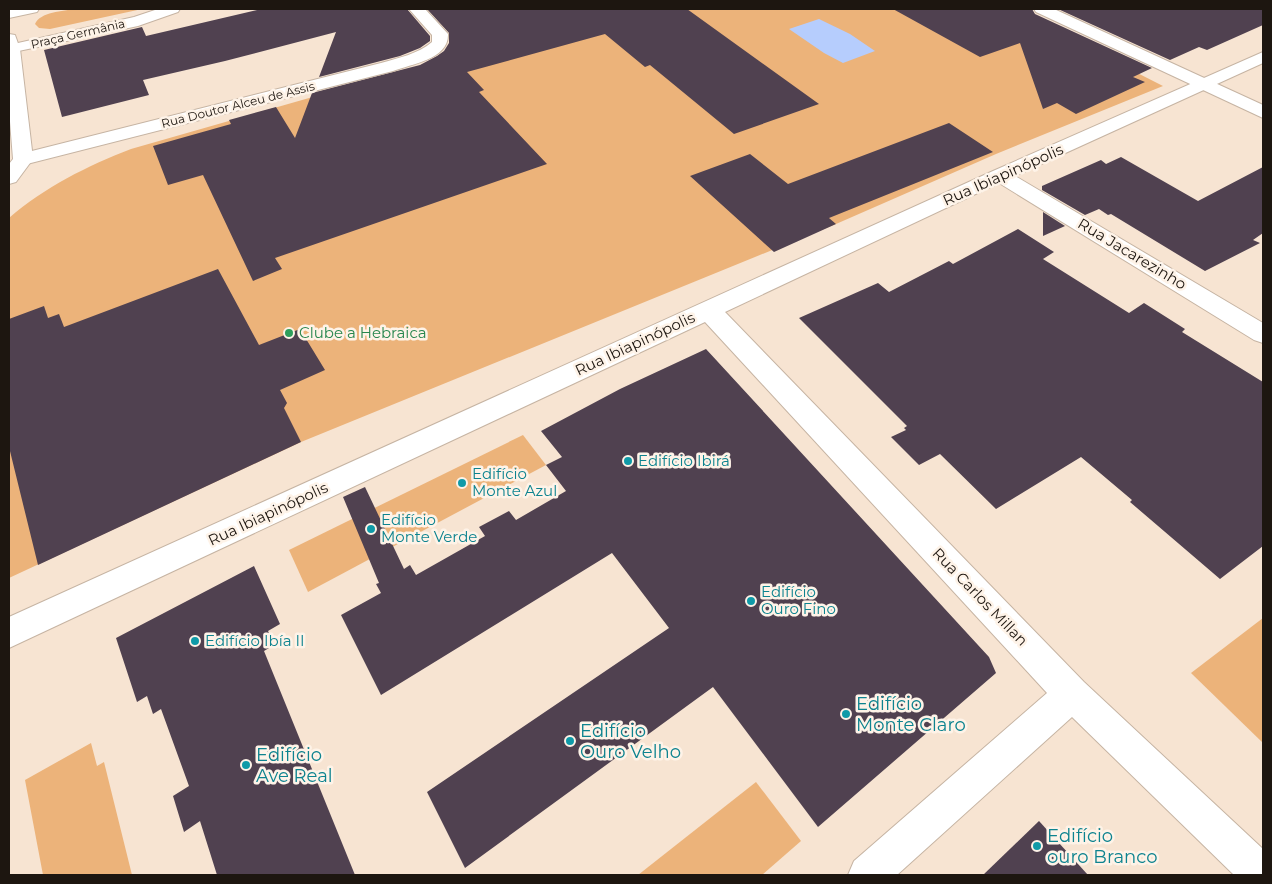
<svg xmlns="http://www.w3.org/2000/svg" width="1272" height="884" font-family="Montserrat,sans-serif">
<rect width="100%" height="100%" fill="#f7e4d2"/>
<g fill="#ecb37a">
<path d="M76,9h66l-92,20 -11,-1 -4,-4c5,-12 28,-13 41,-15z"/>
<path d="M447,9h564l152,77 -167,68 -160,70 -535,218 -292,136v-360c36,-31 78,-52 122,-69l353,-101z"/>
<path d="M523,435l23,30 -238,127 -19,-42z"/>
<path d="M1263,618v125l-72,-70z"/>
<path d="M91,743l6,23 7,-4 28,113h-89l-18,-95z"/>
<path d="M756,782l45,59 -39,34h-124z"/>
</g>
<path fill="#b6cdfd" d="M819,19l31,15 25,17 -32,12 -19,-10 -35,-24z"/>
<g fill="#504150">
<path d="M261,9h146l23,27v5l-10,7 -20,8 -81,21 17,-45 -111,29 -82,19 6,15 -87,22 -18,-67 98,-23 4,9z"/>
<path d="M427,9h260l132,95 -85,30 -84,-69 -5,2 -40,-33 -138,38 17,18 -5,2 68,72 -272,94 7,11 -29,12 -50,-106 -35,10 -15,-39 78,-22 -2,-4 47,-13 19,31 17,-45 108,-28 17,-9 7,-5 5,-8v-10z"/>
<path d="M893,9h139l3,5 117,54 -19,9 12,5 -69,32 -19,-11 -14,6 -23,-66 -40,14z"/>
<path d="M1058,9h205v16l-56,25 -8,-3 -29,13z"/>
<path d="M949,123l44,29 -164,66 7,6 -62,28 -84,-76 60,-22 38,30z"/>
<path d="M1121,157l77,44 65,-34v66l-10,7 7,3 -55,28 -94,-57 -3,1 -9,-6 -14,6 -43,-25v-4l59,-26 5,4z"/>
<path d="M1043,212l22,14 -22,10z"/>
<path d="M1018,229l36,23 -11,7 86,54 15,-10 41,26 -3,3 81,50v164l-43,33 -90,-77 2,-2 -51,-43 -85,52 -56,-55 -21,11 -28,-28 15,-7 -2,-2 3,-2 -108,-108 79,-35 11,9 60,-31 4,3z"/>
<path d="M218,269l41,76 41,-16 25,41 -45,20 7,13 -3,5 17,34 -263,123 -29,-118v-128l35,-13 4,12 11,-4 5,13z"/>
<path d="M706,349l283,308 7,16 -178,154 -105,-140 -248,181 -38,-76 242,-164 -57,-75 -231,142 -40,-80 40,-22 -5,-9 3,-1 -36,-86 22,-10 39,82 6,-4 6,10 69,-39 -6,-9 30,-16 7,9 50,-29 -20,-26 16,-8 -21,-26 79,-42z"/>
<path d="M254,566l26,58 -12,7 6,14 -10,6 91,224h-138l-17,-54 -16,11 -11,-36 16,-10 -28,-77 -8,5 -6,-18 -10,6 -21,-64z"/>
<path d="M1039,821l49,54h-105z"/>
</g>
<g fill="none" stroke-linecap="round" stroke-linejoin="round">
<defs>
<g id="minor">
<path d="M9,9h30l-2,3 -28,6z"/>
<path d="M158,9h22l-2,3 -40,14 -129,27v-8l125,-28z"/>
<path d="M409,9h16l23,25c1,25 -36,30 -55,37l-370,94 -7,-2 -3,-4 3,-4 365,-92c17,-5 37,-9 51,-21v-7z"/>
<path d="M1263,52v11l-248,113 248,147v20l-9,-3 -255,-157 -274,129 359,370 179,167v26h-29l-162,-158 -175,158h-49l6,-14 193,-168 -342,-371 -696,326v-31l984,-446z"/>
</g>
<g id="tertiary">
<path d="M1034,9h20l209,96v13l-227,-106z"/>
<path d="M9,34l6,1 5,14 13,110 -17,23 -7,2v-20l4,-5 -4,-50z"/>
</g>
</defs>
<use href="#minor" stroke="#c6b4a3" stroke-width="2"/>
<use href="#tertiary" stroke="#c6b4a3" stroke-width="2"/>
<use href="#minor" fill="#fff" fill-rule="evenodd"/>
<use href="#tertiary" fill="#fff" fill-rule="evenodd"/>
</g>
<circle fill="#2e9e5b" stroke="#fef3e8" stroke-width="2" cx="289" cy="333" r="5"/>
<g fill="#0f9aa8" stroke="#fef3e8" stroke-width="2">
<circle cx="628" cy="461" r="5"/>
<circle cx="462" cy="483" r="5"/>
<circle cx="371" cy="529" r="5"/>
<circle cx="751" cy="601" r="5"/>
<circle cx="195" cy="641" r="5"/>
<circle cx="846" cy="714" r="5"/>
<circle cx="570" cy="741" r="5"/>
<circle cx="246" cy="765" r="5"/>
<circle cx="1037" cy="846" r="5"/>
</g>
<g text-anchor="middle" stroke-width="5" stroke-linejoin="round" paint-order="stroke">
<g font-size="12" fill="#1d1610" stroke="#fef3e8">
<text transform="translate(78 34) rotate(-13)" y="4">Praça Germânia</text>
<text transform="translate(238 105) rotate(-14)" y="4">Rua Doutor Alceu de Assis</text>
</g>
<g font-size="15" fill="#1d1610" stroke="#fef3e8">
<text transform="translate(1003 175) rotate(-24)" y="5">Rua Ibiapinópolis</text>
<text transform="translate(1132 254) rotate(31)" y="5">Rua Jacarezinho</text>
<text transform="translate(635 344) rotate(-25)" y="5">Rua Ibiapinópolis</text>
<text transform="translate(268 514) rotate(-25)" y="5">Rua Ibiapinópolis</text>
<text transform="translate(980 597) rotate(46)" y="5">Rua Carlos Millan</text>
</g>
<g font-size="15" fill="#27864d" stroke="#fef3e8" text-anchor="start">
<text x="299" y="338">Clube a Hebraica</text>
</g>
<g font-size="15" fill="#0d838f" stroke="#fef3e8" text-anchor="start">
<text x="638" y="466">Edifício Ibirá</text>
<text x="472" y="479">Edifício<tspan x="472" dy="17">Monte Azul</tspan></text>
<text x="381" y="525">Edifício<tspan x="381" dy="17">Monte Verde</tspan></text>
<text x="761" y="597">Edifício<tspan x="761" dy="17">Ouro Fino</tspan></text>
<text x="205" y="646">Edifício Ibía II</text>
</g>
<g font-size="18" fill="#0d838f" stroke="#fef3e8" text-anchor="start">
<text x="856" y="710">Edifício<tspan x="856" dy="21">Monte Claro</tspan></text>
<text x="580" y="737">Edifício<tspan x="580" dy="21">Ouro Velho</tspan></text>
<text x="256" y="761">Edifício<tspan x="256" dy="21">Ave Real</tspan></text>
<text x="1047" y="842">Edifício<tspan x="1047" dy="21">ouro Branco</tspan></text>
</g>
</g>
<rect width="1272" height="884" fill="none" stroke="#1d1610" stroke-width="20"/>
</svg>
